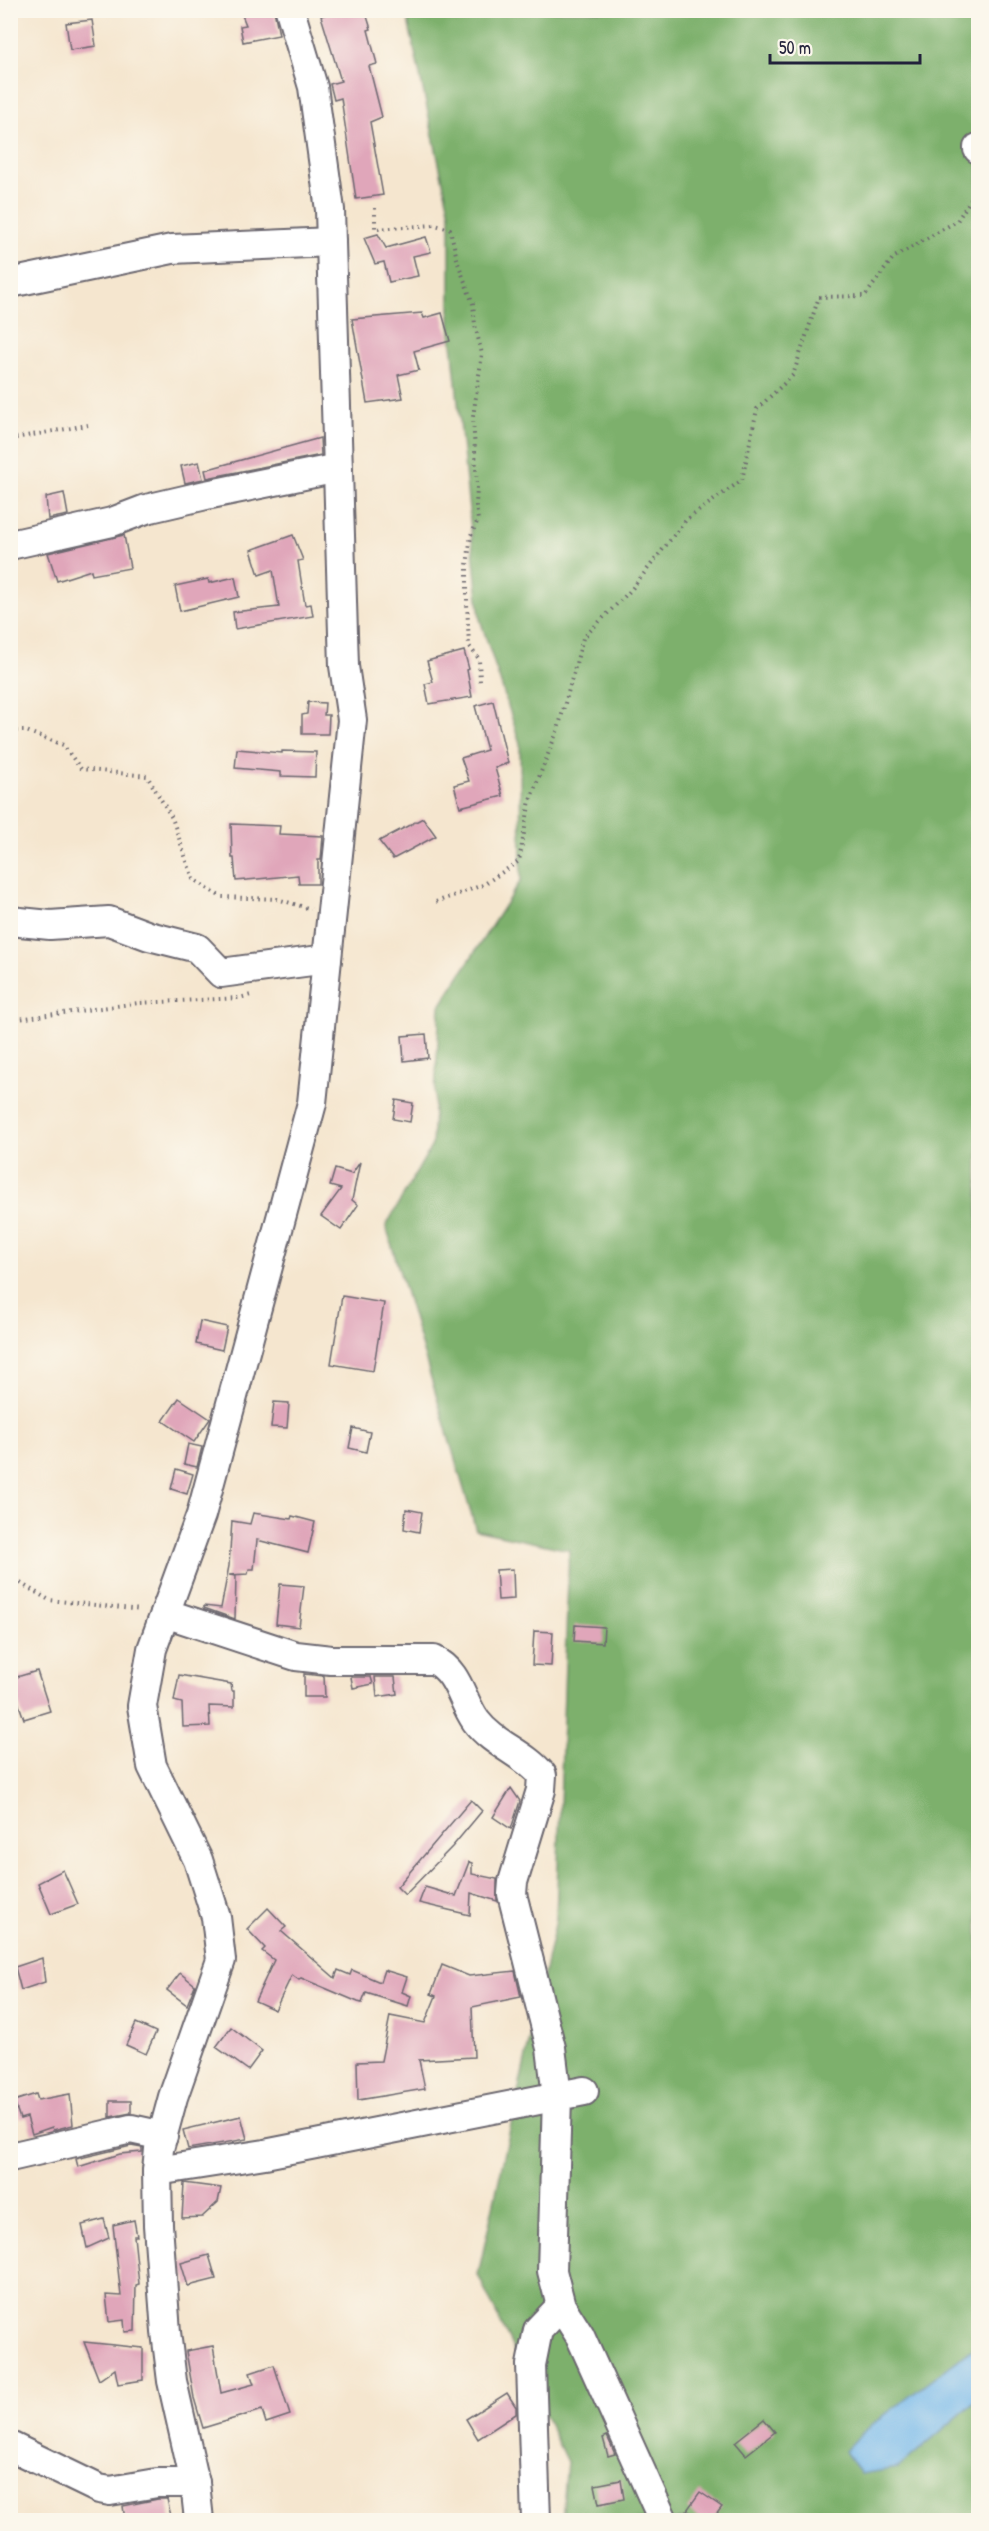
<svg xmlns="http://www.w3.org/2000/svg" width="989" height="2531" font-family="'Patrick Hand',sans-serif">
<rect width="100%" height="100%" fill="#fbf7ec"/>
<filter id="ink" filterUnits="userSpaceOnUse"><feTurbulence type="fractalNoise" baseFrequency=".0167" numOctaves="2"/><feDisplacementMap in="SourceGraphic" scale="12" xChannelSelector="R" yChannelSelector="G"/><feConvolveMatrix kernelMatrix="1 2 1 2 8 2 1 2 1" color-interpolation-filters="sRGB"/></filter>
<filter id="wash" filterUnits="userSpaceOnUse"><feTurbulence type="fractalNoise" baseFrequency=".008" numOctaves="4" result="noise"/><feDisplacementMap in="SourceGraphic" scale="24" xChannelSelector="R" yChannelSelector="G"/><feGaussianBlur stdDeviation="1.35" result="paint"/><feColorMatrix in="noise" values="0 0 0 0 0 0 0 0 0 0 0 0 0 0 0 0 0 1.4 0 .05"/><feComposite in="paint" operator="in"/></filter>
<g filter="url(#wash)">
<rect width="100%" height="100%" fill="#f5e6cf"/>
<path fill="#7db06c" stroke="#506954" stroke-width="1.5" d="M406,11h572v2509h-416l5,-58 -89,-187 78,-355 13,-370 -93,-20 -90,-304 46,-81 8,-139 81,-126 -1,-137 -40,-124 -30,-296v-109z"/>
<path fill="#75b8ea" stroke="#4c6d92" stroke-width="1.5" d="M978,2345v54l-80,69 -38,6 -15,-23 21,-22z"/>
<g id="blocks">
<g fill="#e0a6ba">
<path d="M240,10h34l5,25 -36,7 -3,-16 6,-1z"/>
<path d="M338,10h27l6,19 -3,1 9,34 -8,2 13,51 -12,5 13,73 -27,4 -15,-101 -7,2 -4,-16 11,-3 -20,-65z"/>
<path d="M92,20l4,26 -26,4 -4,-27z"/>
<path d="M378,234l8,14 40,-11 5,15 -18,4 5,20 -29,6 -5,-20 -9,2 -11,-26z"/>
<path d="M422,313l2,5 18,-5 8,28 -36,10 5,19 -21,5 5,23 -36,5 -15,-84z"/>
<path d="M320,438l1,17 -114,23 -2,-8z"/>
<path d="M199,462l4,17 -18,4 -4,-17z"/>
<path d="M64,493l4,22 -20,4 -2,-22z"/>
<path d="M124,535l6,33 -38,7 -1,-5 -34,11 -9,-28z"/>
<path d="M293,535l10,25 -5,1 7,44 6,-1 2,12 -78,13 -2,-17 46,-5 -6,-37 -14,5 -8,-25z"/>
<path d="M235,577l4,20 -59,14 -5,-25 33,-7 1,4z"/>
<path d="M464,651l5,18 -2,1 5,27 -43,7 -4,-20 8,-2 -6,-21z"/>
<path d="M493,701l15,62 -13,5 8,28 -43,11 -6,-22 15,-4 -8,-23 26,-8 -12,-44z"/>
<path d="M308,702l17,1 -1,12h5l-1,19h-26v-19l5,-1z"/>
<path d="M237,749l45,4v-2l34,1 -1,25 -34,-1v-4l-46,-4z"/>
<path d="M423,818l13,18 -43,23 -14,-18z"/>
<path d="M231,824l49,2 -1,8 44,2 -2,24h-3v24h-19l-1,-9 -62,6 -2,-23h-2z"/>
<path d="M426,1034l2,24 -24,3 -2,-25z"/>
<path d="M396,1100l17,3 -3,19 -17,-3z"/>
<path d="M360,1162l-8,38 6,5 -17,25 -20,-14 20,-27 -11,-3 5,-17 17,5z"/>
<path d="M342,1296l42,7 -11,68 -42,-7z"/>
<path d="M200,1321l27,6 -5,23 -26,-6z"/>
<path d="M179,1398l31,21 -16,23 -31,-21z"/>
<path d="M274,1402l15,1 -2,25 -16,-1z"/>
<path d="M353,1428l17,4 -4,20 -17,-4z"/>
<path d="M188,1444l14,3 -5,20 -13,-3z"/>
<path d="M176,1469l17,5 -6,20 -16,-5z"/>
<path d="M406,1509l16,3 -3,20 -15,-3z"/>
<path d="M253,1513l38,6 1,-3 23,6 -7,31 -51,-13 -3,29h-5l-1,5 -19,1 7,1 -1,43 -31,-11v-2l17,2 8,-42 3,-45 18,3z"/>
<path d="M513,1569l1,30 -16,1 -2,-30z"/>
<path d="M280,1584l24,2 -5,41 -23,-3z"/>
<path d="M575,1625l29,2 -1,16 -29,-2z"/>
<path d="M534,1631l19,1 -2,34 -19,-1z"/>
<path d="M37,1671l13,40 -26,8 -14,-40z"/>
<path d="M304,1674l20,2 1,21h-21z"/>
<path d="M179,1675l52,9 1,7h2v16l-25,-1 1,20 -27,1 -1,-24 -8,-2z"/>
<path d="M351,1677h20l2,7 -20,4z"/>
<path d="M375,1677h20l2,17 -20,3z"/>
<path d="M511,1788l9,13 -9,28 -18,-12z"/>
<path d="M471,1800l11,11 -30,36 -47,48 -8,-8z"/>
<path d="M469,1862l3,1v11l25,5v22l-26,-8 -1,22 -51,-12 6,-16 31,9z"/>
<path d="M63,1870l15,34 -27,10 -13,-31z"/>
<path d="M268,1908l18,19 -5,4 54,47 3,-8 12,5 2,-5 28,12 4,-12 23,7 -5,15 9,4 -3,10 -42,-13 -4,10 -4,-1 -57,-24 -2,2 -7,-5 -17,35 -20,-9 19,-41 -12,-9 3,-3 -18,-19z"/>
<path d="M42,1958l3,24 -24,8 -6,-23z"/>
<path d="M442,1965l27,11 46,-5 6,26 -49,10 2,50 -55,3 6,29 -67,11 -1,-38 24,-1 9,-45 35,7 11,-27 -5,-2z"/>
<path d="M180,1973l15,12 -8,20 -20,-15z"/>
<path d="M136,2023l20,9 -10,22 -20,-9z"/>
<path d="M231,2027l31,24 -14,19 -32,-23z"/>
<path d="M36,2094l2,6 32,-6 3,31 -20,5 -1,-3 -20,7 -5,-17 -7,2 -6,-18z"/>
<path d="M110,2101h21v12l-21,4z"/>
<path d="M241,2116l6,23 -59,10 -5,-19z"/>
<path d="M131,2146l11,2v4l-22,2 -42,13 -2,-8z"/>
<path d="M184,2183l37,5 -3,14 -16,15 -20,1z"/>
<path d="M104,2219l5,19 -22,10 -5,-23z"/>
<path d="M134,2220l3,16h-3l5,48 -3,1 -1,46 -10,1 -1,-12 -15,2 -3,-27 15,1 -8,-71z"/>
<path d="M209,2255l7,24 -28,7 -7,-23z"/>
<path d="M84,2342l59,6v32l-25,4 -3,-15 -16,11z"/>
<path d="M213,2346l8,47 33,-9 -4,-11 24,-8 16,50 -24,8 -4,-13 -59,18 -9,-30 -8,-47z"/>
<path d="M507,2393l9,14v7l-38,25 -12,-20z"/>
<path d="M764,2419l11,13 -29,23 -11,-13z"/>
<path d="M607,2436l8,18 -7,2 -5,-18z"/>
<path d="M621,2480l3,19 -25,5 -4,-19z"/>
<path d="M700,2492l22,15 -10,13h-11l-14,-10z"/>
<path d="M158,2499h9l5,21h-47l-2,-14z"/>
</g>
</g>
</g>
<g filter="url(#ink)">
<use href="#blocks" fill-opacity="0" stroke="#6c676f" stroke-width="1.5"/>
<g fill="none" stroke-linecap="round" stroke-linejoin="round">
<defs>
<g id="minor">
<path d="M978,148v1"/>
<path d="M10,283l162,-34 159,-7"/>
<path d="M10,545l102,-23 34,-13 60,-14 132,-27"/>
<path d="M10,921l40,4 59,-4 40,15 48,12 24,25 106,-14"/>
<path d="M165,1613l131,43 35,4h103c25,12 27,40 42,61 17,23 48,32 66,54l-1,15 -28,92 -1,12 39,154 6,48 -5,175 9,35 19,30 83,184"/>
<path d="M10,2157l121,-28 32,7"/>
<path d="M157,2171l108,-17 319,-63"/>
<path d="M10,2446l89,43 11,2 47,-8h38"/>
<path d="M199,2520l-4,-37 -23,-102 -6,-49 -8,-107 -1,-54 2,-22 14,-52 48,-137 -5,-43 -18,-57 -46,-94 -10,-60 10,-57 49,-134 111,-412 40,-383 -8,-54 -14,-456 -17,-123 -23,-77"/>
<path d="M536,2520l-5,-155 7,-35 23,-24"/>
</g>
</defs>
<use href="#minor" stroke="#6c676f" stroke-width="32"/>
<g stroke="#6c676f" stroke-width="4" stroke-dasharray="1.5 4.5" stroke-linecap="butt">
<path d="M375,208v21l60,-4 15,4 8,34 15,41 2,21 7,29 -9,63 4,70 -1,19 2,14 -7,15 -4,30v38l2,43 10,13 1,23"/>
<path d="M10,439l78,-14"/>
<path d="M10,731h16l37,14 18,24 66,7 25,42 21,61 28,18 56,2 34,10"/>
<path d="M436,902l47,-17 36,-24 11,-61 28,-71 25,-91 48,-48 55,-70 56,-40 15,-71 36,-34 26,-78 46,-1 28,-38 64,-37 21,-33"/>
<path d="M10,1020l129,-17 100,-5 12,-3"/>
<path d="M10,1577l39,23 92,10"/>
</g>
<use href="#minor" stroke="#fff" stroke-width="28"/>
</g>
</g>
<rect width="989" height="2531" fill="none" stroke="#fbf7ec" stroke-width="36"/>
<path d="M770 54v9h150v-9" fill="none" stroke="#22223b" stroke-width="3"/>
<text x="779" y="54" font-size="18" fill="#22223b" stroke="#fbf7ec" stroke-width="4.5" paint-order="stroke">50 m</text>
</svg>
